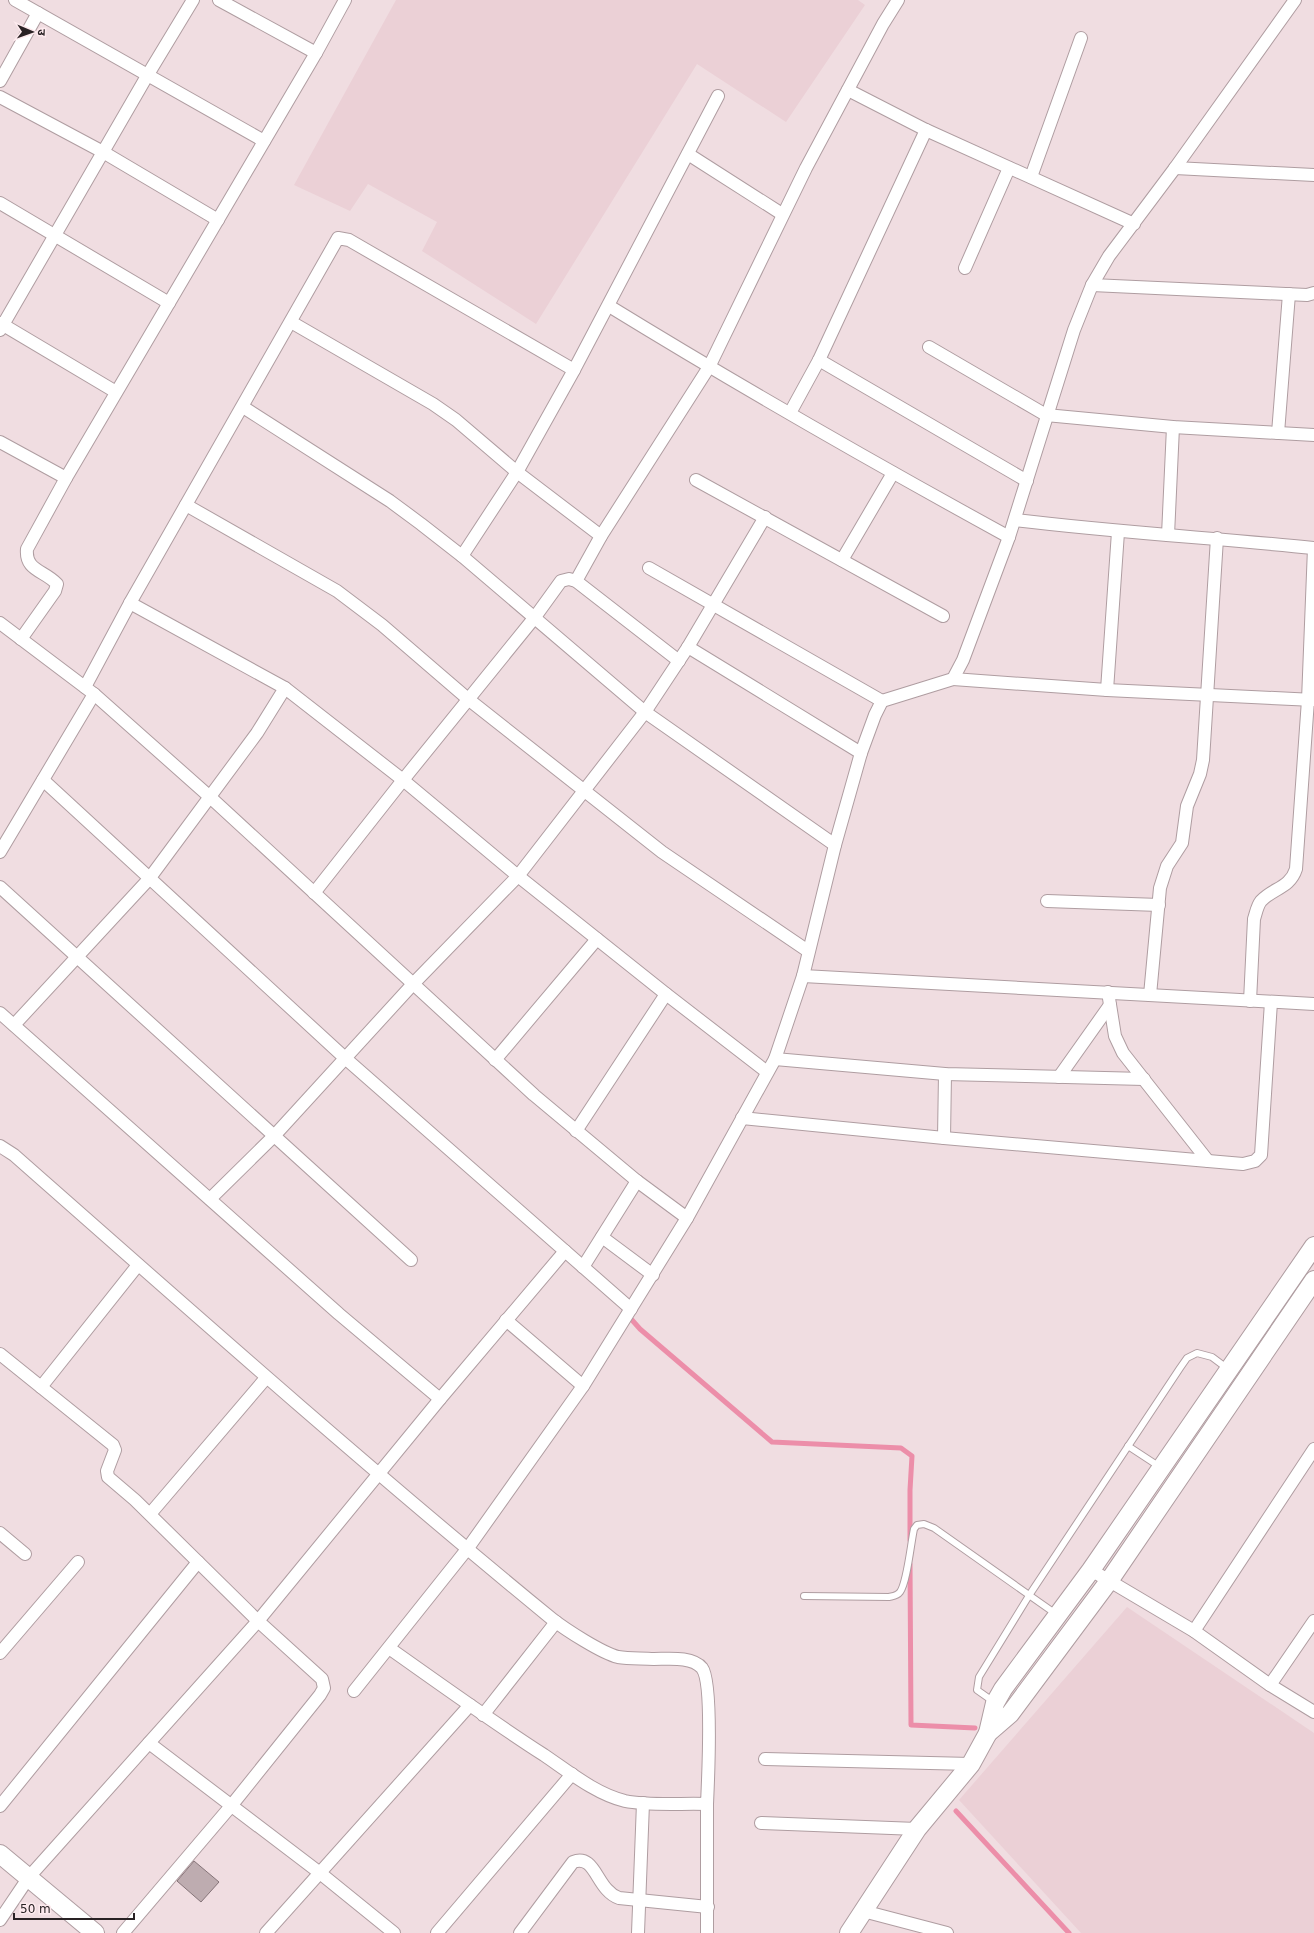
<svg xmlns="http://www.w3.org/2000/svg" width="1314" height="1933" font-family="'DejaVu Sans','Noto Sans Devanagari',sans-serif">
<rect width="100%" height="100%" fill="#f0dde1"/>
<g fill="#ebd0d6">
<path d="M396,0h462l7,5 -79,117 -89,-58 -161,260 -114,-73 15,-29 -69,-38 -18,27 -56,-26z"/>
<path d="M1127,1607l187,126v200h-233l-122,-133z"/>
</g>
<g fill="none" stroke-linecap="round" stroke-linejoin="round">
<g stroke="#ec8ea9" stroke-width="5">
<path d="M632,1320l8,9 132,113 129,6 11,8 -2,34v50"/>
<path d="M910,1564l1,161 64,3"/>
<path d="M956,1811l113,122"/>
</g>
</g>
<path fill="#beacb0" stroke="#867579" d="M194,1861l25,21 -18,20 -24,-21z"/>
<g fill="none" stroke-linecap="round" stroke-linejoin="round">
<defs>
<g id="lane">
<path d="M1128,1446l32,21"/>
<path d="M804,1596l85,1c4,-1 8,-1 11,-5 7,-9 11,-50 14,-63l3,-4 7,-1 10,4 122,86"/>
<path d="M994,1702l-17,-12 2,-13 51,-83 150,-226 7,-10 10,-5 15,4 16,12"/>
</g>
<g id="street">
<path d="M15,0l249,141"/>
<path d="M219,0l97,53"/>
<path d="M0,81l38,-68"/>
<path d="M848,90l78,40 208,94"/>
<path d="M0,97l103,55 115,68"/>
<path d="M688,154l94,60"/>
<path d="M1175,168l139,7"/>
<path d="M1031,177l50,-139"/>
<path d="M0,203l169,100"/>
<path d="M965,268l44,-100"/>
<path d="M1092,285l215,10 7,-2"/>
<path d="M609,306c132,81 265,157 400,231"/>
<path d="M291,322l142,82 23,16 61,52 84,64"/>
<path d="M0,323l116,69"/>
<path d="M0,330l147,-254 46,-76"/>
<path d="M929,347l117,68 127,12 141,8"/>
<path d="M819,360l208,121"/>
<path d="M243,407l147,94 31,23 41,32 183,156 190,133"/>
<path d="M790,413l29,-53 107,-230"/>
<path d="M1278,433l11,-139"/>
<path d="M0,442l66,36"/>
<path d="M696,480l247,136"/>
<path d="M186,505l151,86 45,34 86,74 194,153 146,99"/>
<path d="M1015,520c99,12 199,18 299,28"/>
<path d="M1168,535l5,-108"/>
<path d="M462,556l55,-84 57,-102 144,-274"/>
<path d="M842,560l51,-87"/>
<path d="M649,568l233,133"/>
<path d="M576,581l25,-45 108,-169 97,-199 77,-144 15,-24"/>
<path d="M130,603l155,85 118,92 115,96 148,118 101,78"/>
<path d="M0,623l94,71 116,103 324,298 103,86 50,37"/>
<path d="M21,639l34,-48 2,-7c-13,-14 -32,-13 -30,-35l39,-71 250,-425 29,-53"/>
<path d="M688,647l173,106"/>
<path d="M953,679l154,11 207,10"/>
<path d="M85,687l45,-84 208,-365 11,2 225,130"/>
<path d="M1107,690l11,-158"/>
<path d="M43,780l302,278 286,251"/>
<path d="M0,852l94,-158"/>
<path d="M0,887l411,373"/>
<path d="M314,893l89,-113 132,-163 26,-36 8,-2 7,2 103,80"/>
<path d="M1047,901l112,4"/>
<path d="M803,976l511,28"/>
<path d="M1108,992l7,44 8,17 85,108"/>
<path d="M1150,995l10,-107 7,-22 15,-23 5,-37 13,-32 3,-14 14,-222"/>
<path d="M1250,1001l4,-82c2,-6 3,-13 7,-18 12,-13 29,-13 35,-32l12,-169 6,-152"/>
<path d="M0,1013l339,301 101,85"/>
<path d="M14,1025l135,-146 108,-146 28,-45"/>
<path d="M775,1059l170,15 199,5"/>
<path d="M495,1060l102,-121"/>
<path d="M1059,1077l51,-72"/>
<path d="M742,1118l202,20 264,23 35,3 12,-3 6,-6 10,-153"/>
<path d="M576,1131l90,-137"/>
<path d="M944,1138l1,-64"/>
<path d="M0,1146l14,9c178,157 355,314 538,464 14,11 50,34 66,38 12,2 24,1 36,2 14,0 38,-3 48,9 11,14 6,114 5,136 -24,-1 -58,2 -82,-3 -29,-7 -56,-29 -81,-46 -53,-34 -104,-71 -155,-107"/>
<path d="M210,1199l64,-63 139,-152 105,-108 127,-164 43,-65 77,-130"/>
<path d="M602,1237l51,38"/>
<path d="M583,1267l54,-86"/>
<path d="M506,1320l77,66"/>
<path d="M0,1354l113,91 2,5 -8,21 1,6 27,23 123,121 64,58 2,9 -4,7 -89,111 -108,127"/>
<path d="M41,1387l97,-122"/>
<path d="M150,1514l116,-136"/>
<path d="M0,1533l25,21"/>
<path d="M1091,1570l103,61 76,54 44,27"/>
<path d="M1194,1631l120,-182"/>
<path d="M0,1653l78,-91"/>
<path d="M1270,1685l44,-64"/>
<path d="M354,1691l114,-143 115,-162 104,-168 88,-159 28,-83 32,-131 26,-92 14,-38 7,-14 71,-22 10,-19 46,-123 65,-207 18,-45 17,-29 66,-88 120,-168"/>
<path d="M483,1715l73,-93"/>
<path d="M149,1743l171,130 74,60"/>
<path d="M765,1759l206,5"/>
<path d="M707,1804v129"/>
<path d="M0,1806l198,-244"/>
<path d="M761,1823l156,6"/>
<path d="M863,1911l84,22"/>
<path d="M0,1920l29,-43 229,-256 182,-222 125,-148"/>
<path d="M266,1933l204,-228"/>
<path d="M437,1933l135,-159"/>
<path d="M520,1933l53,-71c23,-9 23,28 46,36l89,9"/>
<path d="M638,1933l5,-130"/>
</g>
<g id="secondary">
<path d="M988,1733l22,-19 99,-133 205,-301"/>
<path d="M0,1854l95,79"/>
<path d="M849,1933l68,-104 54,-65 17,-31 7,-30 8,-14 88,-119 223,-324"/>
</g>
</defs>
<use href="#lane" stroke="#af9da1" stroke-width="8"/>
<use href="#street" stroke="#af9da1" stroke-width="14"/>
<use href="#secondary" stroke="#af9da1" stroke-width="20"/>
<use href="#lane" stroke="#fff" stroke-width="6"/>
<use href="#street" stroke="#fff" stroke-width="12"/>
<use href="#secondary" stroke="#fff" stroke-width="18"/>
</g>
<g transform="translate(32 32) rotate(92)" stroke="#fdeaee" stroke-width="3" paint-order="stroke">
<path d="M0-3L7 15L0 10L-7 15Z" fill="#292224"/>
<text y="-6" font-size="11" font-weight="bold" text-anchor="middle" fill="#292224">उ</text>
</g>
<path d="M14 1913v6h120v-6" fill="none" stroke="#292224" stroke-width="2"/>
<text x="20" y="1913" font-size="12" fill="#292224" stroke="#fdeaee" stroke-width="3" paint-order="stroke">50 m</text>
</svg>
